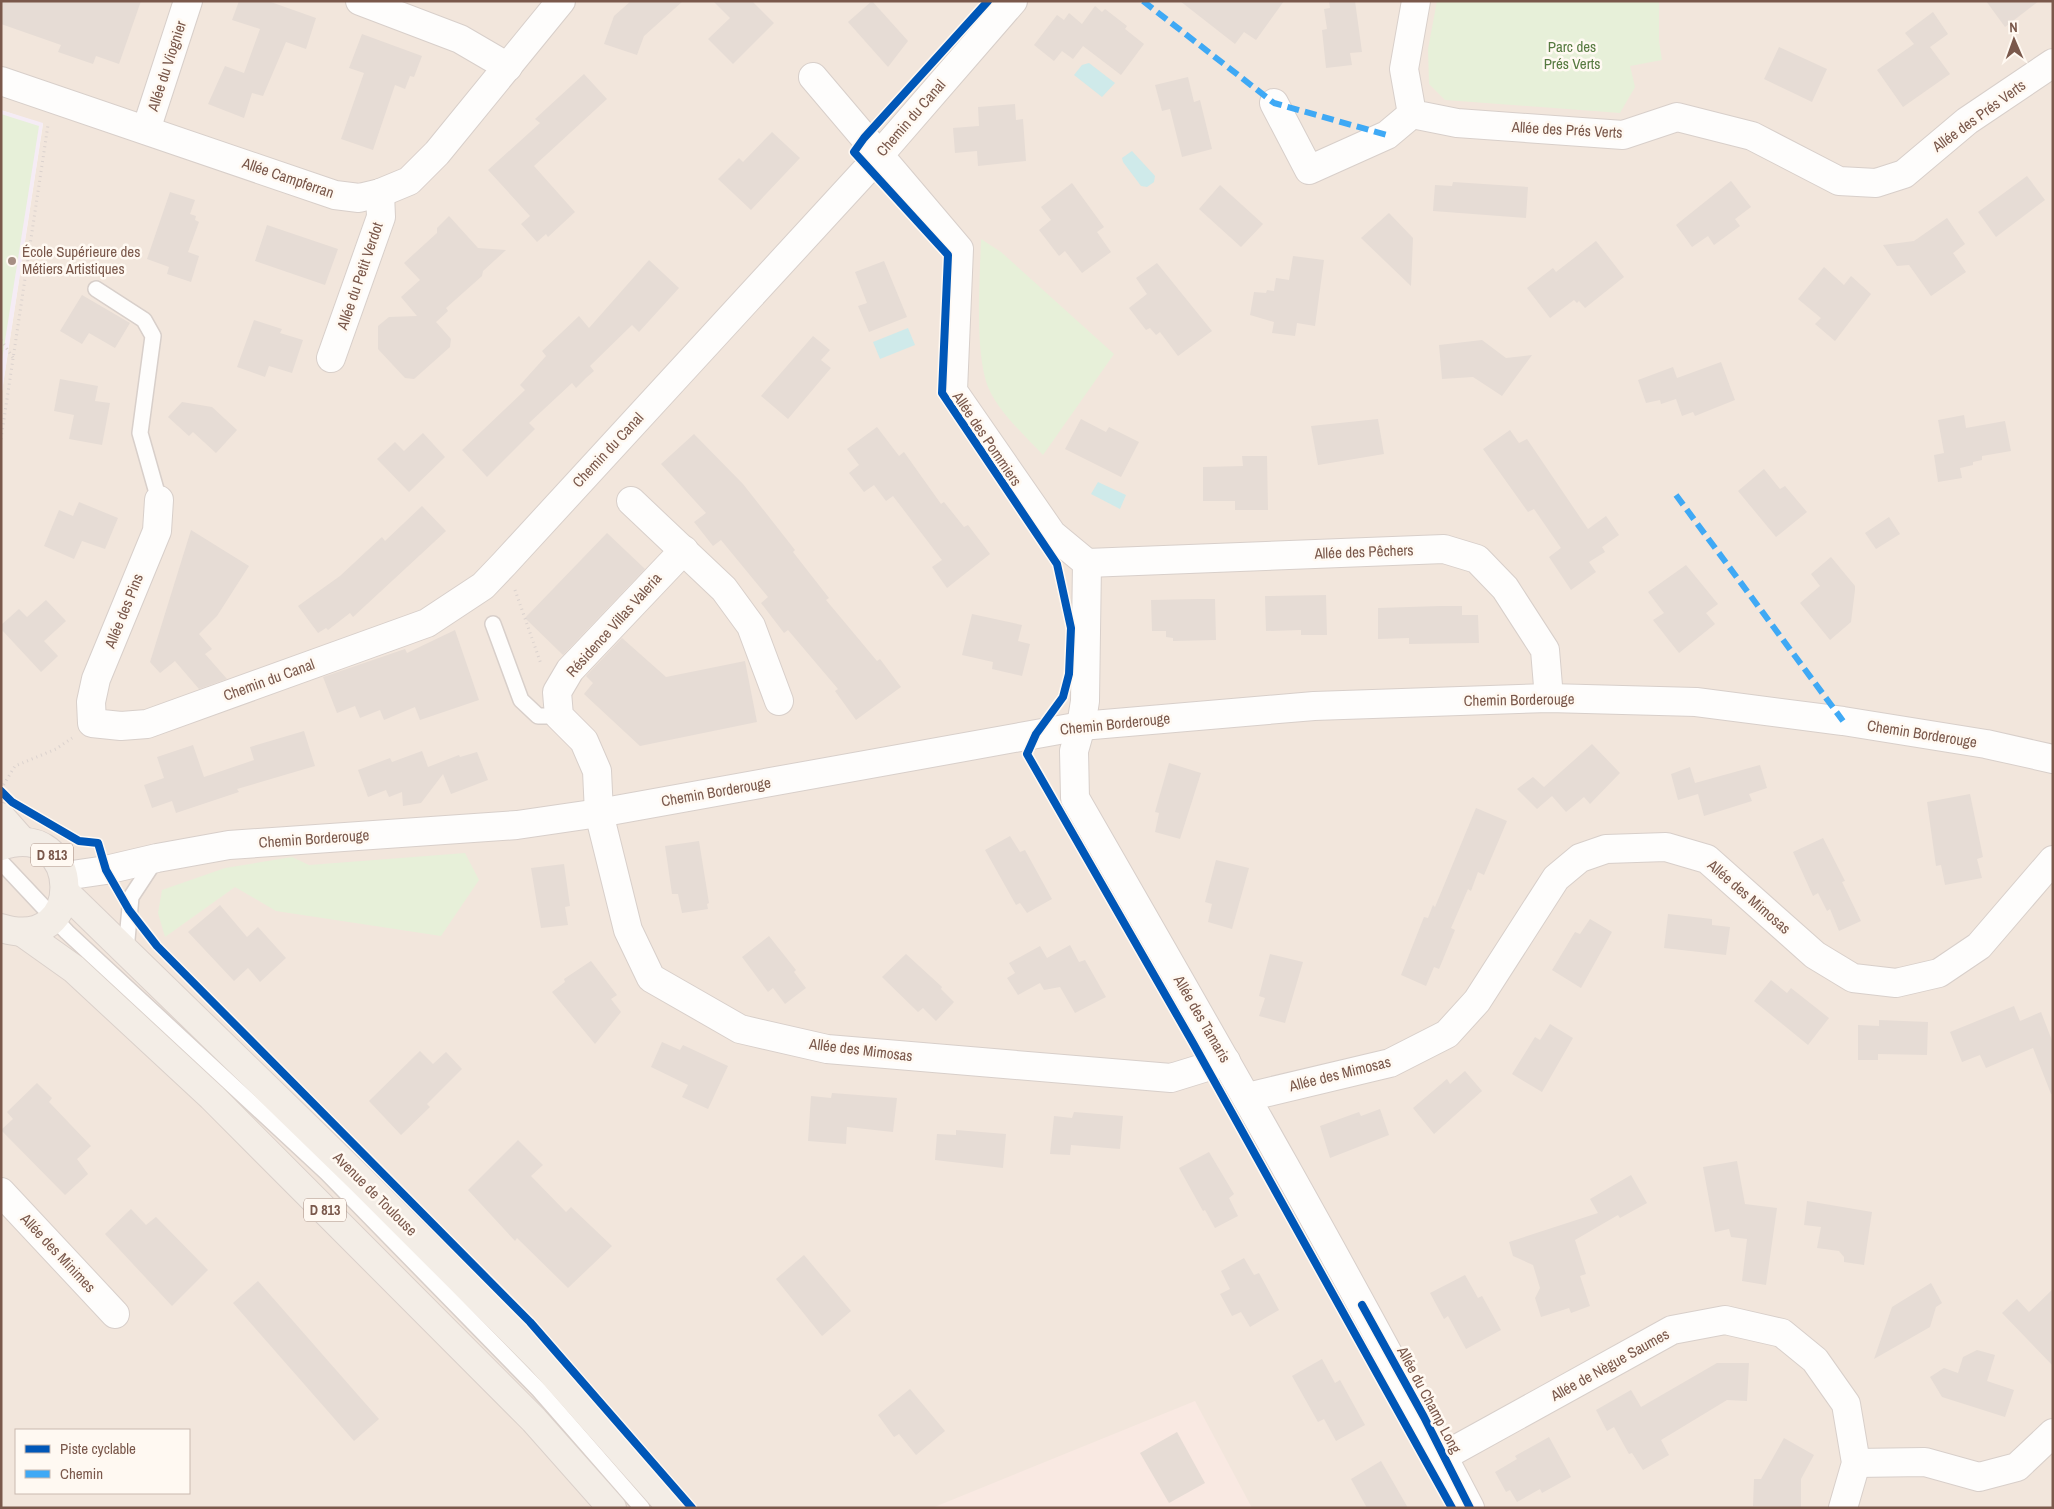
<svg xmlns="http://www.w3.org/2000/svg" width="2054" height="1509" font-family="'Archivo Narrow',sans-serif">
<rect width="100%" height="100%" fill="#f9f4ee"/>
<path fill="#f2e6dc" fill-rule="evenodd" d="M1,1h2052v1507h-2052v-1110l42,-274 -42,-14zM16,1430h173v63h-173z"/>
<path fill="#f9e9e2" d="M1195,1401l57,107h-320z"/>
<path fill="#f5ecf5" d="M1,110l42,13 -42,275z"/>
<g fill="#e7f0d9">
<path d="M1437,1h222v40l3,19 -32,6 5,21 -15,26 -175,-13 -16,-16 -1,-35z"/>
<path d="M1,114l38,12 -38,240z"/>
<path d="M981,239l20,13 113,102 -71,101c-17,-18 -45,-44 -54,-66 -15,-34 -9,-111 -8,-150z"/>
<path d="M465,853l14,27 -38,56 -165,-25 -41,-24 -70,50 -7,-24 4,-23 63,-22 67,-11 17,8z"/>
</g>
<g fill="#cfeaea">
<path d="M1089,63l26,20 -13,14 -28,-22 8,-10z"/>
<path d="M1132,151l23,25 -1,6 -7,5 -6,-1 -18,-24 -1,-4z"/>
<path d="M908,328l7,17 -35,14 -7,-17z"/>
<path d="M1098,482l28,13 -6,14 -29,-15z"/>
</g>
<g fill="#e6dcd5">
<path d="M1,1h140l-22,63 -23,-8 -3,8 -35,-12 3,-7 -60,-21z"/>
<path d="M239,1h29l48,17 -10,31 -20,-7 -23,54 -11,-3 -8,25 -36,-14 17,-38 19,7 16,-44 -28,-9z"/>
<path d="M631,1h52l-39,35 -7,19 -33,-11 10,-28z"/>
<path d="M713,1h39l22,22 -41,41 -25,-25 22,-21z"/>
<path d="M872,1l36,40 -20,26 -40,-45z"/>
<path d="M1180,1h104l-28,39 -12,-8 -9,12z"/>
<path d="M1329,1h26l7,51 -12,1 2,12 -26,3 -4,-38 5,-1 -3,-20 6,-1z"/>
<path d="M1986,1h53l-34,26z"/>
<path d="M1095,6l7,6 3,-3 22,17 -2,3 19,15 -23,31 -38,-29 -10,13 -11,-8 -8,10 -20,-16 23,-30 7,5 5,-7 13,11z"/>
<path d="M1933,12l15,22 -18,13 20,27 -47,33 -26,-37 37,-26 -9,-11z"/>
<path d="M362,34l60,22 -8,21 -4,-1 -5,13 -10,-4 -22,65 -32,-11 23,-66 -15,-5z"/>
<path d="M1779,47l48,22 -15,33 -48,-23z"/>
<path d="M584,74l23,25 -73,67 41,46 -27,25 -2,-3 -9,8 -16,-18 9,-8 -42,-46 52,-47 -5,-4z"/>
<path d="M1188,77l6,25 6,-2 12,49 -30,8 -12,-48 -8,2 -7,-26z"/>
<path d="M1015,104l1,16 7,-1 3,42 -48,5 -1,-15 -22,2 -2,-25 26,-2 -1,-19z"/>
<path d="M772,132l28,26 -49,52 -33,-31 21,-21 4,4z"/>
<path d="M2027,176l18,24 -49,37 -18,-25z"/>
<path d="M1731,181l20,26 -16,12 5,7 -26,19 -6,-9 -16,11 -16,-22z"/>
<path d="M1453,182l75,5 -2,31 -93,-7 2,-26 17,1z"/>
<path d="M1072,183l32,44 -7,5 14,20 -29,21 -17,-22 -6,5 -20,-26 12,-10 -10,-13z"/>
<path d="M1220,185l43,39 -22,23 -42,-38z"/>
<path d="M170,192l25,8 -5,14 6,2 -1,4 4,2 -11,30 11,4 -8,26 -24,-8 2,-7 -22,-8z"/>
<path d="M1389,213l24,25 -2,48 -50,-48z"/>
<path d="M449,216l29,32 28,2 -23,21 -1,5 -36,32 2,3 -12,11 15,17 -1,8 -36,32 -9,-1 -27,-29v-23l11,-9 28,-1 -16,-19 19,-17 -16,-17 33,-30v-5z"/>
<path d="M1947,218l18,26 -12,9 13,19 -35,24 -22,-31 -12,1 -14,-21 31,-4z"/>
<path d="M267,225l71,24 -13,36 -70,-24z"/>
<path d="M1596,241l28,36 -39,31 -6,-7 -2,2 -3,-3 -24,18 -23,-30 26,-20 3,4z"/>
<path d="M1293,256l31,4 -9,66 -18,-3 -2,13 -23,-3 2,-11 -24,-7 4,-23 12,1 1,-3 7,1 2,-13 13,2z"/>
<path d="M649,260l30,28 -40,44 -7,-7 -42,41 4,5 -8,7 -10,10 -4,-5 -43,40 6,6 -48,48 -25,-27 63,-60 -5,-5 26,-29 -4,-5 37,-35 10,12z"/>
<path d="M884,261l23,56 -38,15 -11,-26 9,-3 -12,-31z"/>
<path d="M1157,263l55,68 -34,25 -18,-24 -4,3 -6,-7 -4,2 -17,-22 18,-14 -11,-16z"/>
<path d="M1824,267l20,18 7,-9 20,18 -36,47 -20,-17 6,-6 -23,-19z"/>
<path d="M82,295l48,28 -15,25 -26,-15 -7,11 -22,-13z"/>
<path d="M254,320l28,9 -2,4 23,7 -11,33 -23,-7 -4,11 -28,-10z"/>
<path d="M813,336l17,14 -9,10 10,8 -43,51 -27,-23z"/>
<path d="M1482,340l24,18 26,-3 -30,41 -29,-19 -31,2 -3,-34z"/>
<path d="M1721,362l14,38 -40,16 -2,-4 -11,4 -6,-17 -15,5 -1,-4 -14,3 -8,-23 35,-13 4,11z"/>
<path d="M60,379l38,7 -3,15 15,2 -8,42 -33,-6 5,-24 -20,-4z"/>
<path d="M182,402l30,5 25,23 -21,23 -23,-21 -4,4 -21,-19z"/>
<path d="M1964,415l2,13 39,-7 6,30 -29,5v4l-9,2v3l-13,3 2,10 -24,4 -4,-27 10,-2 -6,-33z"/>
<path d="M1081,419l25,13 3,-5 30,15 -18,35 -56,-28z"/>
<path d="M1378,419l6,35 -66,11 -7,-39z"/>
<path d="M877,427l22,29 5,-4 37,52 3,-2 20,25 4,-2 22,29 -43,34 -15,-21 10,-7 -49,-64 -7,5 -12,-16 -10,7 -15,-19 10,-8 -12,-16z"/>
<path d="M1510,430l9,13 8,-4 61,90 18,-13 13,19 -17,12 3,5 -16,10 7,10 -25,18 -22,-33 12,-9 -27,-39 -6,3 -45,-63z"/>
<path d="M423,433l22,24 -36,35 -32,-33 18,-17 9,9z"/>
<path d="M694,434l49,50 52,66 -2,2 36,46 -3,2 51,61 3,-2 21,28 -45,33 -21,-29 3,-2 -50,-59 -4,3 -23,-30 7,-6 -47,-57 -8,6 -19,-24 12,-9 -45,-49z"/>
<path d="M1242,456h25l1,54h-33v-9h-32v-34l40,-1z"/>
<path d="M1764,469l16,20 5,-3 22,26 -31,25 -38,-46z"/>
<path d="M79,502l39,16 -13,31 -23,-8 -8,18 -30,-13 15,-36 14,6z"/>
<path d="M422,506l24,25 -93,86 -3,-4 -22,17 -2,-2 -8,5 -20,-27 42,-30 42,-39 3,4z"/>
<path d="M1889,517l11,17 -24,15 -11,-16z"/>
<path d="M191,530l58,36 -32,50 -18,18 13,15 -7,5 22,25 -28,10 -24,-28 -15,12 -10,-11z"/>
<path d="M607,533l38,36 -82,86 -38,-37z"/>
<path d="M1831,557l24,29v4l-4,32 -21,18 -30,-37 20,-17 -9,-12z"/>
<path d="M1686,565l32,39 -12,9 9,11 -36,29 -26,-33 11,-7 -16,-21z"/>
<path d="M1326,595l1,40h-26v-5l-35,1 -1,-35z"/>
<path d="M1199,599h16l1,41 -43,1v-3l-7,-1v-6h-14l-1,-31z"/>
<path d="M46,600l20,21 -22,20 14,15 -17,16 -40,-43v-4l18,-16 8,8z"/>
<path d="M1440,606h22v9h16l1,28 -70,1v-6l-31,1v-31z"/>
<path d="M972,614l50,11 -4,16 12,3 -8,32 -30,-7 1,-7 -31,-7z"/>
<path d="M455,630l24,70 -59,20 -5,-13 -31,13 -4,-10 -20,8 -5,-12 -18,7 -14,-36 82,-28 2,4z"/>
<path d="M622,638l44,39 79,-16 12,61 -117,24 -56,-52 9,-11 -7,-7z"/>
<path d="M304,731l11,35 -78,23 2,3 -63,21 -4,-12 -20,7 -8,-23 20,-7 -7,-21 36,-12 11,32 50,-17 -4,-13z"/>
<path d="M1592,744l28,29 -30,31 -6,-7 -18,15 -14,-16 -15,13 -20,-20 16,-12 11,10z"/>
<path d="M422,751l6,16 31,-12 1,2 17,-5 11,28 -37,14 -8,-20 -22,29 -18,3 -1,-14 -13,5 -3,-7 -18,7 -10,-27 32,-12 2,4z"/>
<path d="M1169,763l32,10 -21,66 -25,-7 4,-19 -4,-1z"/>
<path d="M1760,765l7,23 -18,6 3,7 -48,15 -6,-22 -20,6 -7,-26 19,-7 5,16z"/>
<path d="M1970,794l13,63 -6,2 5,19 -37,7 -4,-20 -5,1 -9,-64z"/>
<path d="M1476,808l31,13 -23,54 -6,-3 -7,19 -3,-2 -17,39 4,2 -16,39 -5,-2 -8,19 -25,-11 23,-58 4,1 5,-13 2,2z"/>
<path d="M1010,836l10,16 5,-2 27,49 -25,14 -7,-10 -4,2 -31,-55z"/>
<path d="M1823,838l22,43 -3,1 19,39 -22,10 -9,-22 -3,2 -9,-18 -5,3 -20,-44z"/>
<path d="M699,841l10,62 -2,1 1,5 -26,4 -4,-19h-6l-7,-48z"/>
<path d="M1216,860l33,8 -17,61 -24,-7 4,-18 -7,-2z"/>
<path d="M564,864l6,42 -5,1 3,18 -27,3 -10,-60z"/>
<path d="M220,905l27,32 11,-10 28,31 -26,24 -12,-14 -14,13 -46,-49z"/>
<path d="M1668,914l44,5v6l18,2 -4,28 -62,-7z"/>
<path d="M1590,919l22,13 -31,56 -29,-18 23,-38 5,2z"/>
<path d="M769,936l27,34 -2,2 12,16 -21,16 -12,-16 -5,4 -26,-35z"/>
<path d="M1070,945l9,17 6,-2 21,37 -31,16 -15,-26 -16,3 -4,-7 -22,12 -11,-17 8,-5 -6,-10 31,-17 7,12z"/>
<path d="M906,954l36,33 -1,2 13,13 -18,19 -13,-13 -5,4 -36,-35z"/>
<path d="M1270,954l33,8 -18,61 -26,-7 6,-18 -6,-2z"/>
<path d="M591,961l26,34 -6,4 10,13 -26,32 -43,-52 13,-10 -1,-3z"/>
<path d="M1771,980l16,13 4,-5 38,30 -21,27 -54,-44z"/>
<path d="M2014,1006l6,15 21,-9 12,31v51h-2l-18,-46 -47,20 -6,-13 -18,7 -12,-30z"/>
<path d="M1879,1020l49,2 -1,33 -49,-1v6h-20v-35l21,1z"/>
<path d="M1550,1024l23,14 -31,54 -30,-18 23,-37 5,3z"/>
<path d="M662,1042l18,8 3,-5 45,21 -20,43 -26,-12 6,-12 -37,-18z"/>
<path d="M420,1051l13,13 13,-12 16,17 -35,35 3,3 -29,28 -32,-34z"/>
<path d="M1465,1071l17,20 -48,43 -21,-26 34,-29 3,5z"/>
<path d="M37,1083l15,15 -3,4 42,44 -14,13 11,15 -23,21 -64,-65 12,-11 -6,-7z"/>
<path d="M832,1093l65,5 -4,34 -46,-5 -1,17 -38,-3 3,-45 20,2z"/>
<path d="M1380,1109l9,26 -59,23 -10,-32 39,-14 2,4z"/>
<path d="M1074,1112l49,4 -3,33 -49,-4 -1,10 -20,-1 4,-38 18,2z"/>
<path d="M956,1130l50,4 -3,34 -68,-8 2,-26 19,1z"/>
<path d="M518,1140l25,25 -12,11 35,36 5,-5 41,39 -44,42 -51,-50 -2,3 -47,-51z"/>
<path d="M1209,1152l25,42 -5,4 9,18 -23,12 -10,-18 -2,1 -24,-43z"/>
<path d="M1737,1161l8,43 32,4 -11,77 -24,-4 5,-42 -16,-2 -2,-8 -14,3 -12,-65z"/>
<path d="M1631,1175l16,28 -27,15 -2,-3 -43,25 11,34 -6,2 10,30 -19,7 -2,-5 -28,9 -6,-19 5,-10 -7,-23 -20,-9 -4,-14 89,-29 -8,-14z"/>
<path d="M1807,1201l65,11 -8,53 -20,-3v-5l-5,-6 -22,-3 4,-21 -17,-2z"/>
<path d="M131,1209l15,16 10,-8 52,53 -36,36 -67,-72z"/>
<path d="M804,1255l47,56 -29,25 -46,-57z"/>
<path d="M1244,1258l10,17 5,-2 20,37 -29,17 -9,-15 -9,4 -12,-22 10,-5 -9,-18z"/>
<path d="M1465,1275l13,23 4,-2 19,34 -35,19 -18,-33 -4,3 -14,-26z"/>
<path d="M258,1281l121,138 -25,22 -121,-138z"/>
<path d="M1931,1283l11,20 -6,4 -6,20 -56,32 18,-52z"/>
<path d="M2053,1289v77l-51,-53 15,-14 12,13z"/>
<path d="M1977,1350l18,5 -8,26 27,9 -9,27 -63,-20 -12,-20 14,-9 14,5 5,-16z"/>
<path d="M1322,1359l13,24 5,-3 25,45 -29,16 -12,-22 -6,3 -26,-46z"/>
<path d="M1717,1363h32l-2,38 -20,-1 -66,40 8,15 -26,15 -11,-17 -3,1 -15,-27 -7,4 -11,-21 35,-20 10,17z"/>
<path d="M910,1389l35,42 -29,24 -17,-21 -5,3 -16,-22z"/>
<path d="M1177,1432l28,51 -36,20 -29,-50z"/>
<path d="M1549,1437l22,40 -29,16 -2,-4 -23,13 -7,-12 -4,2 -11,-20 22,-13 -2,-3z"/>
<path d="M1784,1438l30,17 -13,24v28l-48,-1 1,-27h7z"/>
<path d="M1381,1461l15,26 12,21h-41l-16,-29z"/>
</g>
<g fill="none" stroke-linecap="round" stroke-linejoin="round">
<defs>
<g id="service">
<path d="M96,289l48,31 9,16 -13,97 19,67"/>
<path d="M493,624l28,76 17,16h21"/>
<path d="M1,862l66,70 260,241 212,217 103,118"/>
<path d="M126,950l5,-53 25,-38"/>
</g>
<g id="minor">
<path d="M360,1l100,38 48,28"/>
<path d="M1416,1l-12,68 8,45 45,9 166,12 54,-18 75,19 87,45 37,2 28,-9 63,-53 86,-58"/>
<path d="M813,77l146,172 -6,142 99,143 35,29 -2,138 -4,25 -7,25 1,47c135,235 270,469 395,710"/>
<path d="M1,81l334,114 24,3 21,-5 29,-12 28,-28 124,-152"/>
<path d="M1274,103l35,67 78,-35 25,-21"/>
<path d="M146,130l42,-129"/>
<path d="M331,358l50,-141 -1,-24"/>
<path d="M159,500l-2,31 -61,148 -5,23 1,21 29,3 26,-2 280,-101 56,-37 21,-22 365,-397 144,-166"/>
<path d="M631,501l93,88 27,37 28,75"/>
<path d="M684,550l-114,120 -13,22 2,24 25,25 13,30 2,42 29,117 23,48 89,51 87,20 344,29 55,-17"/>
<path d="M1087,563l357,-14 33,10 28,29 40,62 4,48"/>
<path d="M65,876l41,-6 51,-12 72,-13 288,-20 82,-12 482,-87 233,-20 235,-8 147,4 147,19 143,23 67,15"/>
<path d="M1247,1097l143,-34 57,-29 30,-33 79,-123 24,-20 26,-9 60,-2 41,12 108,96 38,23 43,5 43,-10 40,-27 74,-86"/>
<path d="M1,1192l114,122"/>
<path d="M1444,1456l228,-126 53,-10 57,13 33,27 31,44 10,59 -13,45"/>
<path d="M1856,1463l69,-1 54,15 38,-10 36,-34"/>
</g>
<g id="primary">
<path d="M1,817l22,25"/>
<path d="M1,846c82,-29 87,109 0,82"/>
<path d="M65,892l296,288 178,178 133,150"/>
<path d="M22,932l52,37 138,128 322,323 78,88"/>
</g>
</defs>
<use href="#service" stroke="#d8cfca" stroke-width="18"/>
<use href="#minor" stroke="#d8cfca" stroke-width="30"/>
<use href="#primary" stroke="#dad0ca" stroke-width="30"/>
<g stroke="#dbd2ce" stroke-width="3" stroke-dasharray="1 4" stroke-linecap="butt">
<path d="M1,340l13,19"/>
<path d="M1,439l47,-314"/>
<path d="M515,590l26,74"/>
<path d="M1,789l14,-23 41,-17 16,-11"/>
</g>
<use href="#service" stroke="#fefdfc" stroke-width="15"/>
<use href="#minor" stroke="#fefdfc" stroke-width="28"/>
<use href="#primary" stroke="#f3ede6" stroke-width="28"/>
<g stroke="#3fa9f5" stroke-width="6" stroke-dasharray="12 6" stroke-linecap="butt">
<path d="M1143,1l131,102 113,32"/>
<path d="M1676,495l167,226"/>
</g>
<defs>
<g id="cycleway">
<path d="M988,1l-124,137 -10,14 94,103 -6,138 115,171 14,64 -2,46 -6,23 -27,37 -9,20 166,289 259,465"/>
<path d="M1,791l11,11 67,39 19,2 8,27 23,40 28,36 373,376 162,186"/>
<path d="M1362,1305l62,112 46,91"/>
</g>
</defs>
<use href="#cycleway" stroke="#fff9f2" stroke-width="11"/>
<use href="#cycleway" stroke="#0057b8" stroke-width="8"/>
</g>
<circle fill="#a68f84" stroke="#fff9f2" stroke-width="2" cx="12" cy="261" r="5"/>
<g text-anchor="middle" stroke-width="5" stroke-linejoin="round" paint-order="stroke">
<g fill="#fff9f2" stroke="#a2887d" stroke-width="1">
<rect x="31" y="843.5" width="42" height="23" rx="4"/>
<rect x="304" y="1198.5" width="42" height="23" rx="4"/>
</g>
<g font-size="14" font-weight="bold" fill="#7a584b">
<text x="52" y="860">D 813</text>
<text x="325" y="1215">D 813</text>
</g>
<g font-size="15" fill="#567a40" stroke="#fff9f2">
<text x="1572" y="52">Parc des<tspan x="1572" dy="17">Prés Verts</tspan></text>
</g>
<g font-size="15" fill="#7a584b" stroke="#fff9f2">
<text transform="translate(167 66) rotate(-72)" y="5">Allée du Viognier</text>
<text transform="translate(1979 116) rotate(-36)" y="5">Allée des Prés Verts</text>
<text transform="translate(911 118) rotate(-49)" y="5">Chemin du Canal</text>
<text transform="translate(1567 130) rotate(3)" y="5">Allée des Prés Verts</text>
<text transform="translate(288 178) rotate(19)" y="5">Allée Campferran</text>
<text transform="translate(360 276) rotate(-71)" y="5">Allée du Petit Verdot</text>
<text transform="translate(987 439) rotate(56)" y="5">Allée des Pommiers</text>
<text transform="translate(608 450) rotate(-47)" y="5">Chemin du Canal</text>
<text transform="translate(1364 552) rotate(-2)" y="5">Allée des Pêchers</text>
<text transform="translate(124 611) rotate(-68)" y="5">Allée des Pins</text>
<text transform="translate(614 625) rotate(-48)" y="5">Résidence Villas Valeria</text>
<text transform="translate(269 680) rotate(-20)" y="5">Chemin du Canal</text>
<text transform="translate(1519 700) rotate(-1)" y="5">Chemin Borderouge</text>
<text transform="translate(1115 724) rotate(-6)" y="5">Chemin Borderouge</text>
<text transform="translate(1922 734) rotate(9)" y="5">Chemin Borderouge</text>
<text transform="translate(716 792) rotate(-10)" y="5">Chemin Borderouge</text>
<text transform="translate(314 839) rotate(-4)" y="5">Chemin Borderouge</text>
<text transform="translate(1749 897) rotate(41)" y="5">Allée des Mimosas</text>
<text transform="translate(1202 1019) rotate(60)" y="5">Allée des Tamaris</text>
<text transform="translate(861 1050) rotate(7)" y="5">Allée des Mimosas</text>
<text transform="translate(1340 1074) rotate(-14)" y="5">Allée des Mimosas</text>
<text transform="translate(375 1194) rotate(45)" y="5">Avenue de Toulouse</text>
<text transform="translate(58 1253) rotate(47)" y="5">Allée des Minimes</text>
<text transform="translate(1610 1365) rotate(-29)" y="5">Allée de Nègue Saumes</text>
<text transform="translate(1429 1400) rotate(62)" y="5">Allée du Champ Long</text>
</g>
<g font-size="15" fill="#7a584b" stroke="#fff9f2" text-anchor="start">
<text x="22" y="257">École Supérieure des<tspan x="22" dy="17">Métiers Artistiques</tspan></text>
</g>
</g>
<rect width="2054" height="1509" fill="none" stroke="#7a584b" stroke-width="5"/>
<rect x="15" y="1429" width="175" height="65" fill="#fff9f2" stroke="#cab9af"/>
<rect x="25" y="1445" width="25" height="8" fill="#0057b8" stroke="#cab9af"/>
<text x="60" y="1454" font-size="15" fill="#7a584b">Piste cyclable</text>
<rect x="25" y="1470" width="25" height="8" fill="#3fa9f5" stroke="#cab9af"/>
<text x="60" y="1479" font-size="15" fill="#7a584b">Chemin</text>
<g transform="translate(2014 40) rotate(358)" stroke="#fff9f2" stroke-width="4" paint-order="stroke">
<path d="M0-4L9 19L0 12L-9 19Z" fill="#7a584b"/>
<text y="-8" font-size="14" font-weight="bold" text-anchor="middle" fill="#7a584b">N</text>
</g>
</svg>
